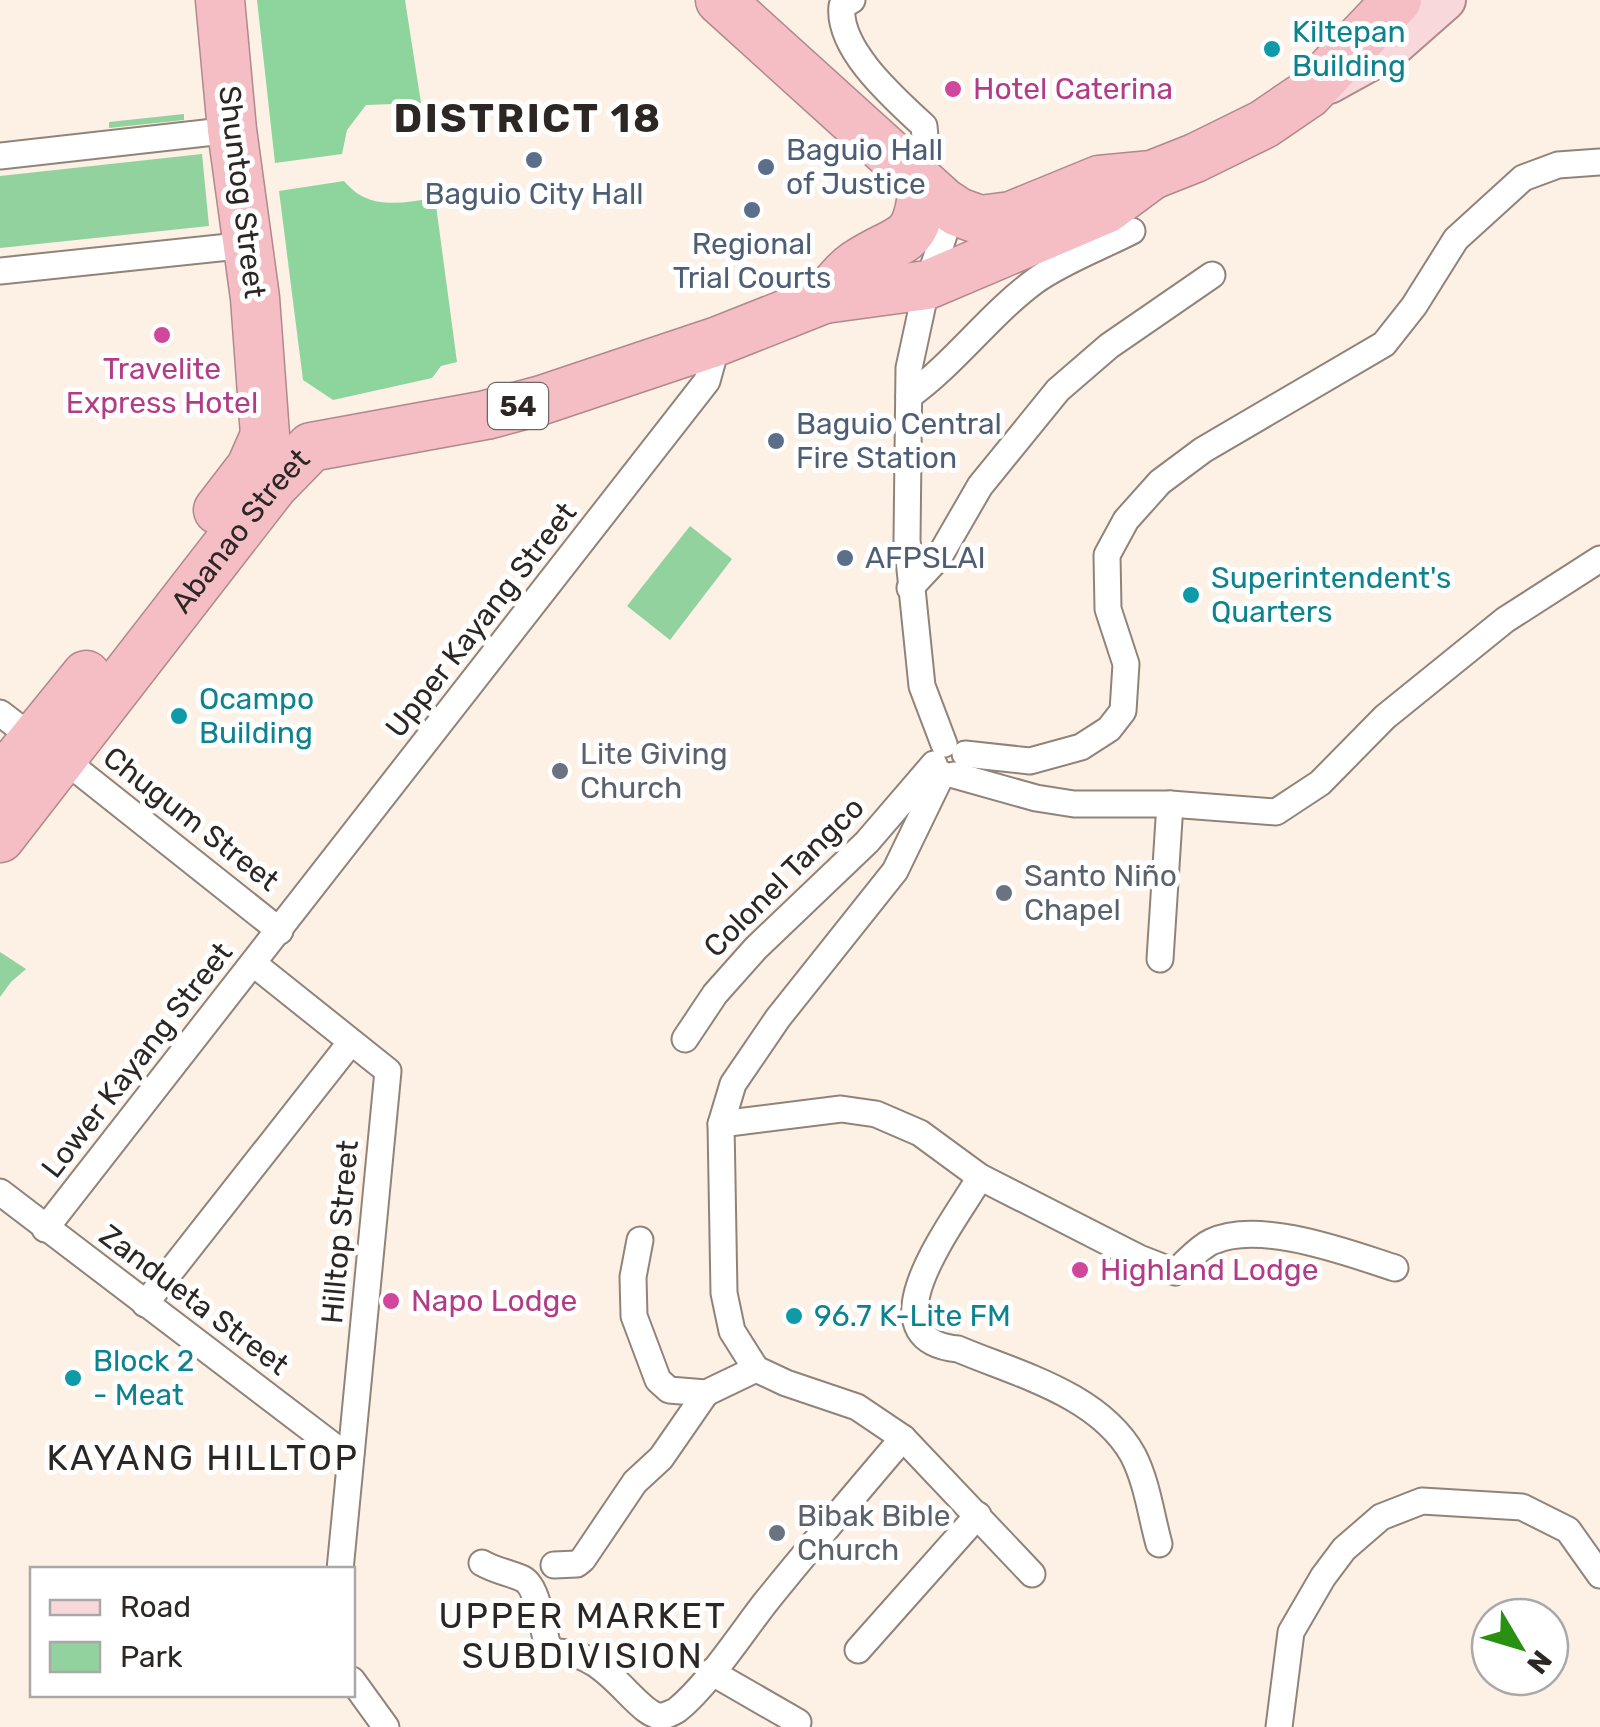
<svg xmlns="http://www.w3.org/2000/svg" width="1600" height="1727" font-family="Rubik,sans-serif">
<rect width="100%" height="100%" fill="#fdf0e5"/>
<g fill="#91d29f">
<path d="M184,114v6l-75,8v-6z"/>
<path d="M202,154l7,72 -209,22v-72z"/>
<path d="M690,526l42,33 -62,81 -43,-34z"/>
<path d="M0,952l26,17 -15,13 -11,15z"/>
</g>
<g fill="#8dd59c">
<path d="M257,0h148l16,103 -55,2 -19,25 -5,24 -67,9z"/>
<path d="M344,181c25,30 56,22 91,17l22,164 -16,4 -9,12 -99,22 -30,-20 -24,-189z"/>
</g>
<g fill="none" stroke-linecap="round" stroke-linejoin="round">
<defs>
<g id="street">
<path d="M852,0l-10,6c-5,43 53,93 82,120l2,22 -18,21"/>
<path d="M0,156l232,-26"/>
<path d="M943,202l1,33 -17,50 -18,83 -2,172 15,146 22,58"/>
<path d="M0,271l248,-26"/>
<path d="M909,396c46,-33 80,-81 126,-115 28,-20 66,-34 97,-50"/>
<path d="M910,588l29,-31 41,-71 78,-96 51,-44 103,-71"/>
<path d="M0,713l34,26"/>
<path d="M965,754l65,7 51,-14 28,-18 14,-18 3,-47 -18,-55 -1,-54 19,-35 34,-38 43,-32 181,-106 30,-38 42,-67 67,-61 35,-13 42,-3"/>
<path d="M62,758l218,173"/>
<path d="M942,774l-47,97 -117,147 -45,66 -12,40 3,169 8,38 24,38 30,14 71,24 46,31 129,136"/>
<path d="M954,775l82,23 38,6h96l106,8 44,-29 65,-66 120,-97 95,-61"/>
<path d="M1160,959l10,-155"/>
<path d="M254,964l134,107 -48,499"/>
<path d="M685,1039l30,-45 41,-46 111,-106 67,-78"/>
<path d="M721,1124l120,-15 35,5 44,19 60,44 159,81 36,14c11,-9 23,-24 36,-30 48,-23 137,11 184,26"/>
<path d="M980,1177c-22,40 -121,162 -22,172 59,25 141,45 175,106 14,27 18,60 26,89"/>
<path d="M0,1192l340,259 11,2"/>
<path d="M45,1229l662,-848 11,-40"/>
<path d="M640,1240l-7,37 1,39 24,64 11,10 37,3 50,-24"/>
<path d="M145,1304l206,-262"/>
<path d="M482,1563c14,8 25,9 39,15 17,6 21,50 27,68l8,6c52,-3 81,67 107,64 2,0 13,-5 14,-6 30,-24 64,-76 88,-107 45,-56 92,-111 138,-165"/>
<path d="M554,1565l23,-1 6,-5 52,-77 26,-24 45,-65"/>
<path d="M858,1650l120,-135"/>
<path d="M711,1672l87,50"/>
<path d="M352,1680l34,47"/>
<path d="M1279,1727l12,-95 32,-55 21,-28 37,-32 41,-16 100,6 46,23 32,45"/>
</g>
<path id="primary" d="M1329,83l58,-32 58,-51"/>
<g id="highway">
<path d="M720,0l223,202 15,10 22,8 31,-4 88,-36 53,-5 43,-17 69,-34 44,-30 89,-94"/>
<path d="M824,299c10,-12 20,-26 33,-35 45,-30 60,-15 66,-79"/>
<path d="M218,510l33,-43 14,-32 -10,-137 -23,-168 -12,-130"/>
<path d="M0,781l86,-106"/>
<path id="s1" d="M0,838l273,-352 38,-39 175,-32 56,-15 176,-59 106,-42 103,-14 179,-76 46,-34"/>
</g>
</defs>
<use href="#street" stroke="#90847a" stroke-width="29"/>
<use href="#primary" stroke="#af898d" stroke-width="44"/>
<use href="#highway" stroke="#af898d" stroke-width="51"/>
<use href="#street" stroke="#fff" stroke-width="25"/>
<use href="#primary" stroke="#f9d8dc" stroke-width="40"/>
<use href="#highway" stroke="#f5bec5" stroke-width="48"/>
</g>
<g fill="#0f9aa8" stroke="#fff" stroke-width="4">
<circle cx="1272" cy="49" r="10"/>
<circle cx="1191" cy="595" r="10"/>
<circle cx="179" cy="716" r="10"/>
<circle cx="794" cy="1316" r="10"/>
<circle cx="73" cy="1378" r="10"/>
</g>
<g fill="#d1479c" stroke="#fff" stroke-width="4">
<circle cx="953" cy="89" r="10"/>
<circle cx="162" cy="335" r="10"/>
<circle cx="1080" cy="1270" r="10"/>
<circle cx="391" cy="1301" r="10"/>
</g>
<g fill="#5c6f8a" stroke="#fff" stroke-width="4">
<circle cx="534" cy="160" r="10"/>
<circle cx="766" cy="167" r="10"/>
<circle cx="752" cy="210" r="10"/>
<circle cx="776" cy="441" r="10"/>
<circle cx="845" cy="558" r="10"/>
</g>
<g fill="#6b7280" stroke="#fff" stroke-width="4">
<circle cx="560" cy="771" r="10"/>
<circle cx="1004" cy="893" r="10"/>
<circle cx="777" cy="1533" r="10"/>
</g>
<g text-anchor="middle" stroke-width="10" stroke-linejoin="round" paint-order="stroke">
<rect fill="#fff" stroke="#6b6866" stroke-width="2.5" x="488" y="383" width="60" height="46" rx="8"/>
<g font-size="28" font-weight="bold" fill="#2c2724">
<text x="518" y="416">54</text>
</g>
<g font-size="30" fill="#0d838f" stroke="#fff" text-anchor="start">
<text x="1292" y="42">Kiltepan<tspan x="1292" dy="34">Building</tspan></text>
<text x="1211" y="588">Superintendent's<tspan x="1211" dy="34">Quarters</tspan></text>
<text x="199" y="709">Ocampo<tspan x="199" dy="34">Building</tspan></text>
<text x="814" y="1326">96.7 K-Lite FM</text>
<text x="93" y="1371">Block 2<tspan x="93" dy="34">- Meat</tspan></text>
</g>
<g font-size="30" fill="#b23c85" stroke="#fff" text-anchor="start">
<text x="973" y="99">Hotel Caterina</text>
<text x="162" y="379" text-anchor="middle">Travelite<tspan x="162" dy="34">Express Hotel</tspan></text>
<text x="1100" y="1280">Highland Lodge</text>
<text x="411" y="1311">Napo Lodge</text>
</g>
<g font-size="30" fill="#4e5e75" stroke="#fff" text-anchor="start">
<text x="786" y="160">Baguio Hall<tspan x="786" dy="34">of Justice</tspan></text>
<text x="534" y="204" text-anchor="middle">Baguio City Hall</text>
<text x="752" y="254" text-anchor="middle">Regional<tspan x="752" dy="34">Trial Courts</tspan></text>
<text x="796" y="434">Baguio Central<tspan x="796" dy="34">Fire Station</tspan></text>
<text x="865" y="568">AFPSLAI</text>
</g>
<g font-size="30" fill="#2c2724" stroke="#fff">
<text transform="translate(242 192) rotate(83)" y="10">Shuntog Street</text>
<text dy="10" stroke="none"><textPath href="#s1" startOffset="390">Abanao Street</textPath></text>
<text transform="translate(481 620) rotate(-52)" y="10">Upper Kayang Street</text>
<text transform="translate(191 819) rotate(38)" y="10">Chugum Street</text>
<text transform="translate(784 877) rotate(-45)" y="10">Colonel Tangco</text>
<text transform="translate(137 1060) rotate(-52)" y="10">Lower Kayang Street</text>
<text transform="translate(340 1232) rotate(-85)" y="10">Hilltop Street</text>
<text transform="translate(194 1300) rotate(37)" y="10">Zandueta Street</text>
</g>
<g font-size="30" fill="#5b616d" stroke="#fff" text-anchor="start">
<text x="580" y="764">Lite Giving<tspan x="580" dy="34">Church</tspan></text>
<text x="1024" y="886">Santo Niño<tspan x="1024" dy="34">Chapel</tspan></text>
<text x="797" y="1526">Bibak Bible<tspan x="797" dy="34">Church</tspan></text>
</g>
<g font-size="35" letter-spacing="2.5" fill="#2c2724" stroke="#fff">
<text x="203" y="1470">KAYANG HILLTOP</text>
<text x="583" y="1628">UPPER MARKET<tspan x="583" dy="40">SUBDIVISION</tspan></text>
</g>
<g font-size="40" font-weight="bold" letter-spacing="2.5" fill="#2c2724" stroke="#fff">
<text x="528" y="132">DISTRICT 18</text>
</g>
</g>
<rect x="30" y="1567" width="325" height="130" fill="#ffffff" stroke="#aba9a7" stroke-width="2.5"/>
<rect x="50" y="1600" width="50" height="15" fill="#f9d8dc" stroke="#aba9a7" stroke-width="2.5"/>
<text x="120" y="1617" font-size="30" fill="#2c2724">Road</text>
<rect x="50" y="1642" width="50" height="30" fill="#91d29f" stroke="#aba9a7" stroke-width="2.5"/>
<text x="120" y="1667" font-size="30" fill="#2c2724">Park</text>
<g transform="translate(1520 1647) rotate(128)"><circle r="48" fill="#ffffff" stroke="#aba9a7" stroke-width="2.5"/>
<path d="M0-8L18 38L0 25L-18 38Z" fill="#299012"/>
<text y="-15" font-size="28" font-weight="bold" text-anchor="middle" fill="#2c2724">N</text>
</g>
</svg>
